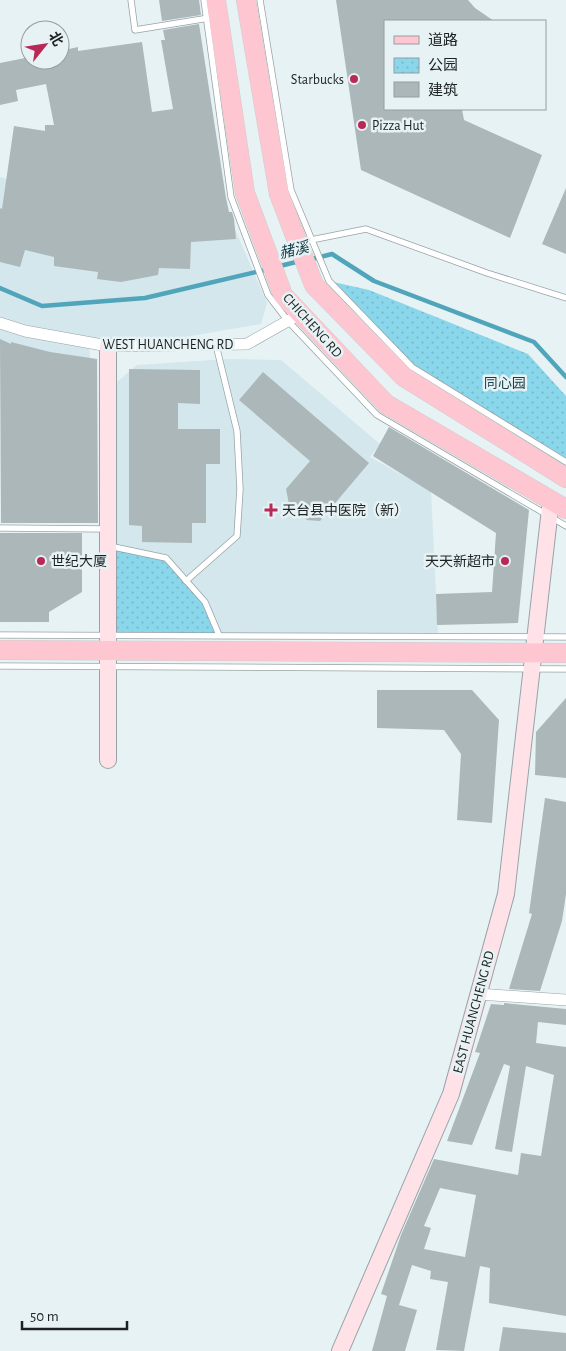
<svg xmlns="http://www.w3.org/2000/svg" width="566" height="1351" font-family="'Alegreya Sans','Noto Sans SC',sans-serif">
<defs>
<pattern id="park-dots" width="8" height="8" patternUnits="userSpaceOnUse" patternTransform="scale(1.25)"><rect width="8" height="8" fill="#8ad7eb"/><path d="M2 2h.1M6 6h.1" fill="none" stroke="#77b8c9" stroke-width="1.8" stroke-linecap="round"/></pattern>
</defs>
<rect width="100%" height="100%" fill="#e7f2f5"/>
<g fill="#d3e7ed">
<path d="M0,177l12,4 219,39 36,83 -6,21 -122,21 -50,3 3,23 -76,-3 -16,-4z"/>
<path d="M229,359l52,1 99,84 -10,13 61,34 7,145 -219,-1 -110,-89 2,-159 26,-22z"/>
</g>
<g fill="url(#park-dots)">
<path d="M329,281l40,9 159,64 38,42v66l-154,-95z"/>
<path d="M109,546l57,12 39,44 14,33h-110z"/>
</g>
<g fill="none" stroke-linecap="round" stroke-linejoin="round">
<g stroke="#50a5ba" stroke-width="4.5">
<path d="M308,260l24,-6 42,27 160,61 32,35"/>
<path d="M276,267l24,-6"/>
<path d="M0,288l42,18 103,-8 124,-29"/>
</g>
</g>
<g fill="#acb7ba" fill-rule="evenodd">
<path d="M159,0h40l2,15 -39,6z"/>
<path d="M336,0h132l7,8 19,13h-109v88h77l2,11 78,35 -32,83 -149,-68z"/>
<path d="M199,24l27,174 3,14h3l2,7 2,20 -45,3 -1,27 -31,-1 -1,7 -37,7 -24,-3 1,-7 -44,-6v-9l-29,-7 -5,17 -20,-5v-54l2,1 12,-83 31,5v-6h9l-8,-41 -30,6 2,11 -18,4v-42l30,-6v3h30v-9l18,-4v4l64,-9 10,70 21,-3 -12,-69h4l-2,-10z"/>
<path d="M566,188v66l-24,-10z"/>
<path d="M0,339l11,5v-2l39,10 47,7 1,164h-97z"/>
<path d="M129,369l71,1v34l-22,-1v26h42v35h-14v59h-14v20l-50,-1v-16l-13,-1z"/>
<path d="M263,372l106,91 -49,58 -13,-1 -18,-16 -3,-15 24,-28 -71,-61z"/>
<path d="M389,427l140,83 -11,113 -81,2 -1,-31 56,-2 4,-59 -123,-77z"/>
<path d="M0,533h82v59l-33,20v10h-49z"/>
<path d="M377,690h95l27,30 -7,103 -35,-3 4,-66 -17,-24 -67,-2z"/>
<path d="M566,698v80l-31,-3 1,-43z"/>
<path d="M545,798l21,4v92l-4,27 -22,70 -31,-2 23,-75 -3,-1z"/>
<path d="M504,1003l62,6v16l-28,-3 -2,21 30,4v269l-77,-13 1,-35 -10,-2 -16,85 -28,-1 12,-68 -18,-3 1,-8 -19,-6 -13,40 18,5 -12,41h-33l15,-55 -6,-2 20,-59 33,-76 84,16 3,-22 20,3 13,-81 -28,-9 -14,86 -17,-3 15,-83 -6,-2 -32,81 -25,-4 33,-88 -5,-1 16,-48 13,1zM440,1188l36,7 -11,62 -41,-8 7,-21 -7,-2z"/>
<path d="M503,1327l63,6v18h-67z"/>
</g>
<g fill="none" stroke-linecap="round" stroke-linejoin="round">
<defs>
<g id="lane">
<path d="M131,0l4,30 74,-12"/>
<path d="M204,0l27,197 37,98 20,26 89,94 189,111"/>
<path d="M260,0l31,190 38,91 83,86 154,95"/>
<path d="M311,240l55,-11 121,44 79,25"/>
<path d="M0,528l107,1"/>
<path d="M109,546l57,12 39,44 14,33"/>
<path d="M186,581l51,-45 3,-47 -3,-58 -21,-86"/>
<path d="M0,635l566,2"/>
<path d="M0,666l566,3"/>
</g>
<g id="street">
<path d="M0,323l25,8 83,15 139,-2 53,-30"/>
<path d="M478,994l88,6"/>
</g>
<g id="secondary">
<path d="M108,760v-414"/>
<path d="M340,1351l111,-257 55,-200 45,-394"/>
</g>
<g id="primary">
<path d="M216,0l29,193 38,102 103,109 180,105"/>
<path d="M246,0l33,194 35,91 90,92 162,101"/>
<path d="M0,650l566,3"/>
</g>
</defs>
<use href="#lane" stroke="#98a3a6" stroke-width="7"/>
<use href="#street" stroke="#98a3a6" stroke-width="12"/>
<use href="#secondary" stroke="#98a3a6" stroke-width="18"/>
<use href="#primary" stroke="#cdcece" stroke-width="20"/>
<use href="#lane" stroke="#fff" stroke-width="5.5"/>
<use href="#street" stroke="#fff" stroke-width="11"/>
<use href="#secondary" stroke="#fee2e8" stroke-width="16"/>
<use href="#primary" stroke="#fec6d0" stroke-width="19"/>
</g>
<g fill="#b82955" stroke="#e7f2f5" stroke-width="2">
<circle cx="354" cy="79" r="5"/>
<circle cx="362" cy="125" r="5"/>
<path d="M268.5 502.5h5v5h5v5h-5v5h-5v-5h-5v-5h5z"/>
<circle cx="41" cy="561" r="5"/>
<circle cx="505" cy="561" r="5"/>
</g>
<g text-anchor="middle" stroke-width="5" stroke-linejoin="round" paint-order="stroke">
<g font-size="14" fill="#1d2122" stroke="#e7f2f5" text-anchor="start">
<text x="344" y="84" text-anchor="end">Starbucks</text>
<text x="372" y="130">Pizza Hut</text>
<text x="282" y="515">天台县中医院（新）</text>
<text x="51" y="566">世纪大厦</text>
<text x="495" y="566" text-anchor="end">天天新超市</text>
</g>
<g font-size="14" fill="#1d2122" stroke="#e7f2f5">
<text transform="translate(313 325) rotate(48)" y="5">CHICHENG RD</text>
<text x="168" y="349">WEST HUANCHENG RD</text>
<text transform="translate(473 1012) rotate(-75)" y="5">EAST HUANCHENG RD</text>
</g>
<g font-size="14" fill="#163e47" stroke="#e7f2f5">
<text x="505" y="388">同心园</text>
</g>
<g font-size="15" font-style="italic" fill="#133b44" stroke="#e7f2f5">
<text transform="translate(294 250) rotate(-13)" y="5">赭溪</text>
</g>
</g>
<rect x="384" y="20" width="162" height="90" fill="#e7f2f5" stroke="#969ea1"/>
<rect x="394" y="36" width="25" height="8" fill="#fec6d0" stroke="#969ea1"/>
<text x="428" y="45" font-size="15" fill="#1d2122">道路</text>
<rect x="394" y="58" width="25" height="15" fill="url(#park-dots)" stroke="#969ea1"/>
<text x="428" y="70" font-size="15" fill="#1d2122">公园</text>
<rect x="394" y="82" width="25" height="15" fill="#acb7ba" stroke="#969ea1"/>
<text x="428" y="95" font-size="15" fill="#1d2122">建筑</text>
<g transform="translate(45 45) rotate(60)"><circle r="24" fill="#e7f2f5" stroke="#969ea1"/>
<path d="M0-4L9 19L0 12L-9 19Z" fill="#b82955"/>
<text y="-8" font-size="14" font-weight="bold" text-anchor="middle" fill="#1d2122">北</text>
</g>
<path d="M22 1321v8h105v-8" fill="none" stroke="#1d2122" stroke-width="2.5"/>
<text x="30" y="1321" font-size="15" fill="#1d2122" stroke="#e7f2f5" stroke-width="4" paint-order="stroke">50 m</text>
</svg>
